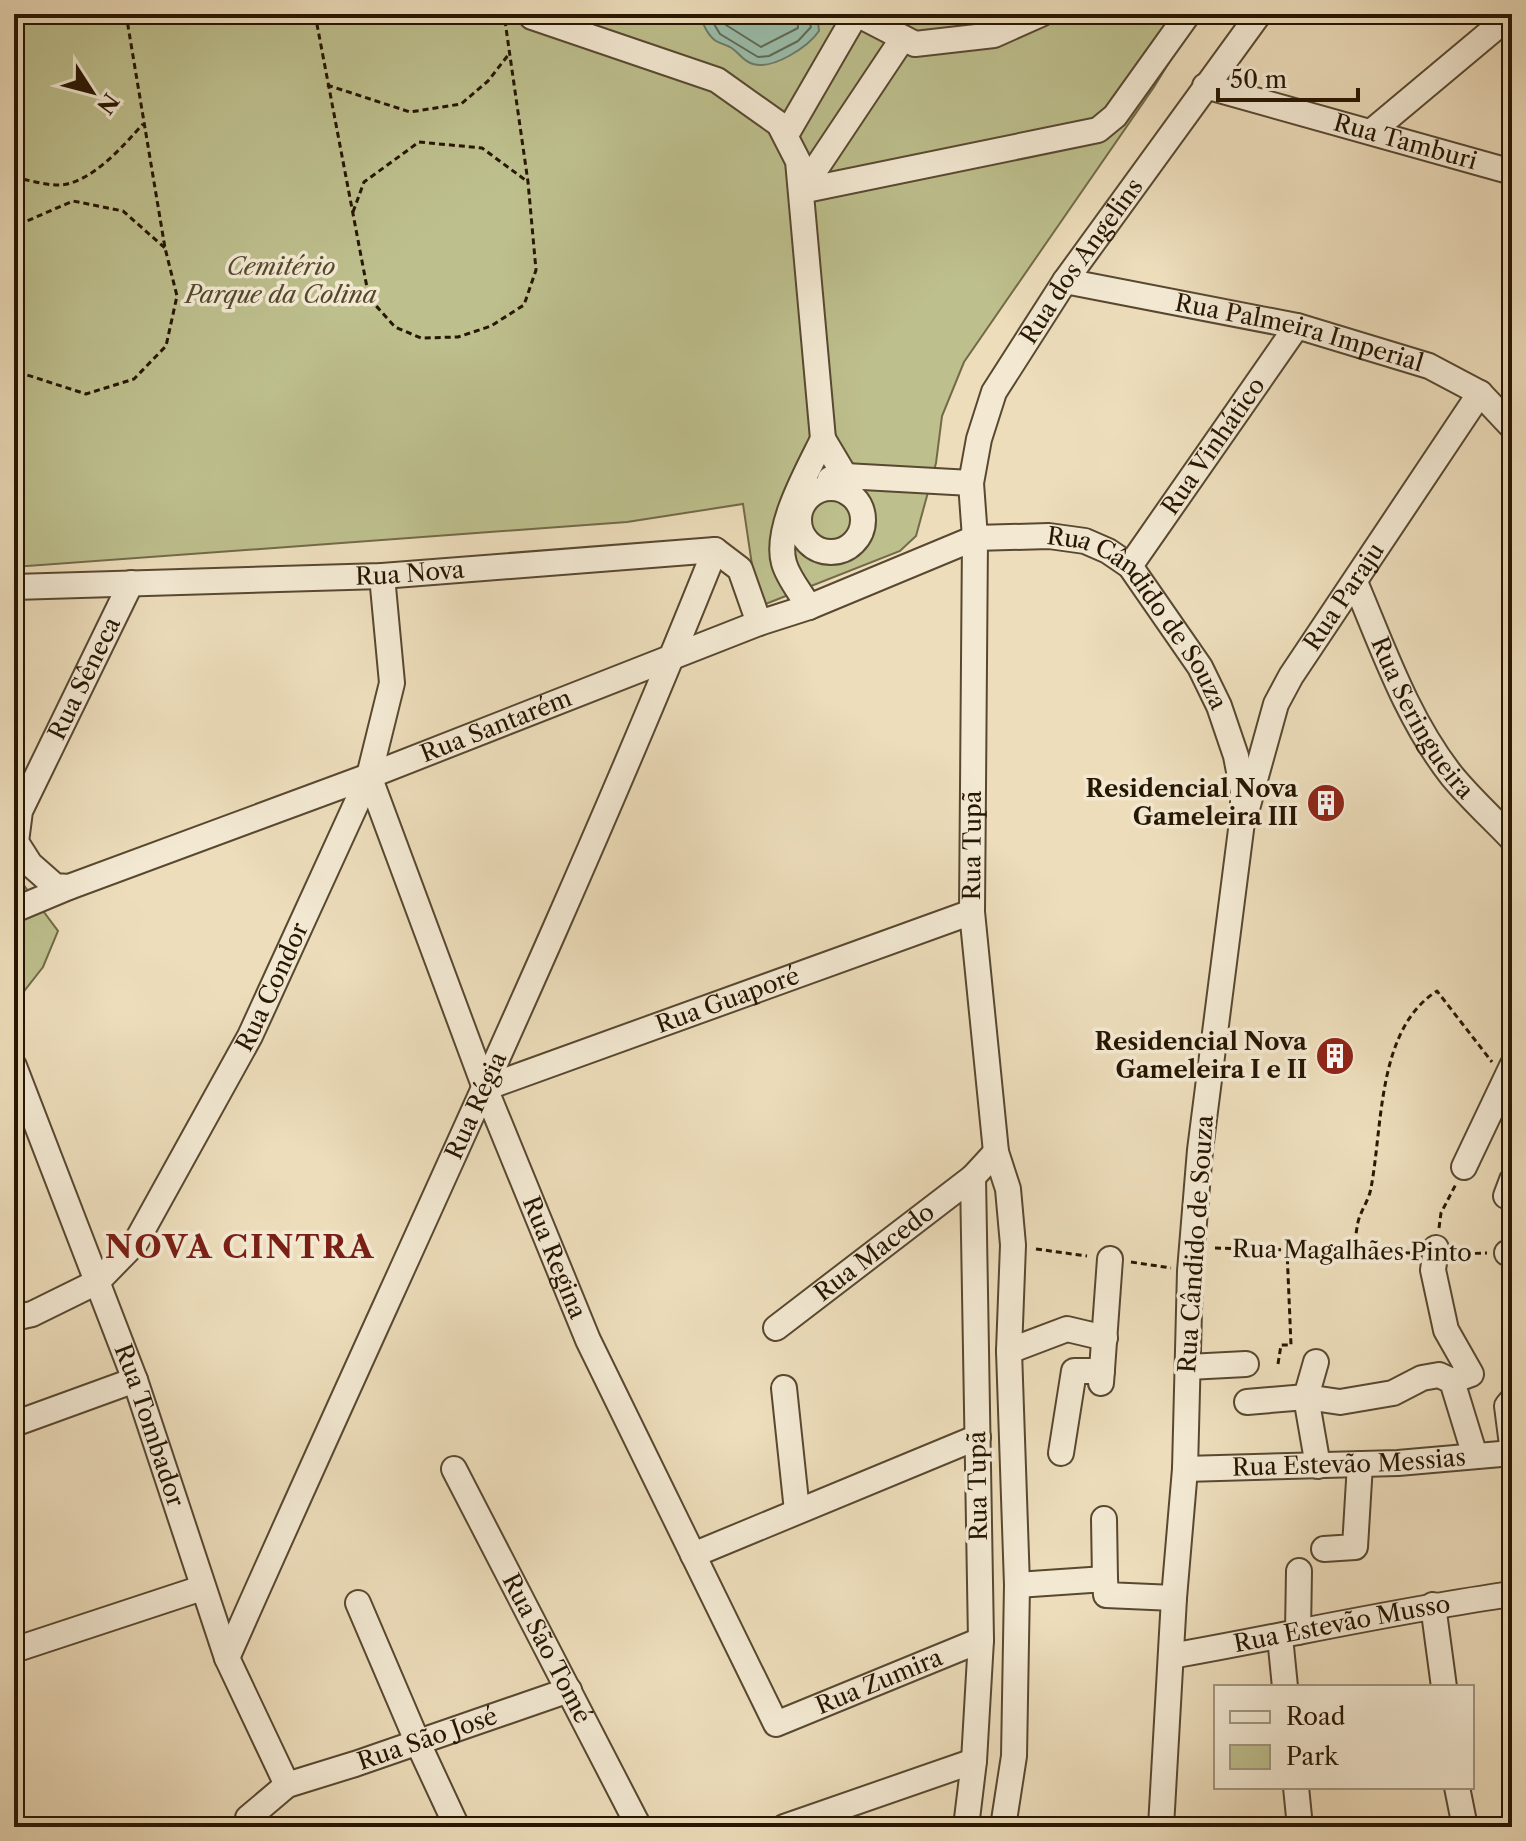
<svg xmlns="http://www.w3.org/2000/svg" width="1526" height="1841" font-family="'Libre Caslon Text',serif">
<rect width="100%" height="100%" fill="#edddbb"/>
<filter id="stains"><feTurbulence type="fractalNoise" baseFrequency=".0025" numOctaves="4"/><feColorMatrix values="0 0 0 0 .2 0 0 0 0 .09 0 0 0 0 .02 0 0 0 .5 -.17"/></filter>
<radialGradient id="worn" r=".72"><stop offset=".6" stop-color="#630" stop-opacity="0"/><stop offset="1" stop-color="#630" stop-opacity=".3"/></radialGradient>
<g fill="#bdbf8d" stroke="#726a48" stroke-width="2">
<path d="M14,14h1185l-45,73 -190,275 -22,54 -6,47 -20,73 -16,15 -137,54 -6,-6 -14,-95 -116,18 -613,45z"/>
<path d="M14,872l44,59 -15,36 -29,37z"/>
</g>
<path fill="#9abdaa" stroke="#6c7a67" stroke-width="2" d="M699,14h115l4,8 1,9c-11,16 -46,39 -66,33 -10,-3 -12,-9 -20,-15 -5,-4 -12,-5 -17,-8 -9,-6 -13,-18 -17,-27z"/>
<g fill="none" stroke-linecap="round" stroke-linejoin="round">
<g stroke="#606a56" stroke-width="2">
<path d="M708,14l12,20 38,23 11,-1 29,-15 13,-14 -4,-13"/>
<path d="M719,14l7,11 35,22 37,-19 -1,-14"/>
</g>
<defs>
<g id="minor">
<path d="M857,14l58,30 79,-9 47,-21"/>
<path d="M532,17l185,63 62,44 19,37 25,278"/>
<path id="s1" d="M1205,86l307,86"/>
<path d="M1371,132l141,-118"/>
<path d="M786,135l70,-121"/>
<path d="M801,191l297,-61 17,-14 73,-102"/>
<path d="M801,191l102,-153"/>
<path id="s2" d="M1065,281l232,45 132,40 51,27 32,34"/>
<path d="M830,479l15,-3 126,7"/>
<circle cx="831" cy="520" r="32"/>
<path id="s3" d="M1130,566l167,-240"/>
<path id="s4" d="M1355,582c28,66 52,137 97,194 18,22 40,42 60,63"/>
<path id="s5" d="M14,587l368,-11 333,-26 25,19 19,54"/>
<path d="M809,607c-8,-14 -21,-29 -25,-44 -10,-34 24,-93 39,-124l22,37 3,17"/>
<path id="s6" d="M369,776l116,312 103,252 188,384 205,-84"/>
<path id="s7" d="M1248,805l28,-101 15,-28 189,-283"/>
<path id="s8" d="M69,887l-14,-1 -25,-22 -14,-22 4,-31 111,-228"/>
<path id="s9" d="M14,910l55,-23 300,-111 390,-153 50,-16 166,-69 74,-2 36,5 23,10 22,15 70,101 19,39 17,50 7,36v22l-43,336 -10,121 -5,198 -11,129 -13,229"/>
<path id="s10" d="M14,1066l121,314 92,278 60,127"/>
<path id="s11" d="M485,1088l487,-176"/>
<path d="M1464,1167l48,-101"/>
<path d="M1506,1196l6,-16"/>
<path d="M1436,1248l-3,22 13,60 25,44 -19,7"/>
<path d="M1507,1253h5"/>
<path id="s12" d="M14,1318l18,-4 65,-32 39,-40 114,-206 119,-260 23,-93 -10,-107"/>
<path id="s13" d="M776,1328l197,-151"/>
<path d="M1009,1351l58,-22 38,9"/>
<path d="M1316,1362l-10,35 12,69"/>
<path d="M1188,1367l58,-3"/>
<path d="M1101,1383l9,-124"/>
<path d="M784,1388l13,123"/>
<path d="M1512,1400l-5,6 5,39"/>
<path d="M1247,1402l59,-5 34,5 53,-9 29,-15 17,-3 13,6 23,75"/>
<path d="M14,1424l121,-44"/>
<path d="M1061,1453l13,-82h28"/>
<path id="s14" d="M454,1469l185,358"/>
<path id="s15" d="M1185,1469l213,-6 114,-10"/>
<path d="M1104,1519l1,60"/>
<path d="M1324,1549l31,-2 5,-83"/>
<path d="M693,1555l285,-118"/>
<path d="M1017,1585l88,-6 1,16 68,3"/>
<path d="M358,1603l59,138 40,86"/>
<path d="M1433,1605l11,82"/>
<path d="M1298,1632l1,-61"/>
<path d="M1280,1637l5,50"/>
<path d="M14,1650l188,-62"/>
<path id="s16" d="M1171,1656c114,-20 226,-46 341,-62"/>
<path id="s17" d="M227,1658c163,-369 338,-733 488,-1108"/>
<path d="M1296,1787l4,40"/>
<path d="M1457,1787l8,40"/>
<path id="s18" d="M247,1827l1,-9 39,-33 68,-21 214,-74"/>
<path d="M784,1827l190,-66"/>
<path d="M966,1827l8,-66 7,-121 -8,-463 23,-25"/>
<path id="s19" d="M1003,1827l11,-71 3,-171 -8,-234 4,-106 -5,-56 -12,-37 -24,-240 3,-374 -4,-55 8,-44 15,-47 71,-111 194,-267"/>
</g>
</defs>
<use href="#minor" stroke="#584830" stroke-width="28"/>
<g stroke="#271602" stroke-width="3" stroke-dasharray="6 4" stroke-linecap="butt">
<path d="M315,14l54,284 26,29 26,11 37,-1 33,-11 33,-21 12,-35 -8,-88 -24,-168"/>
<path d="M327,85l83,27 51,-8 27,-23 21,-27"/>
<path d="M14,177c14,3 30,8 44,8 32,0 66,-40 85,-61"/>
<path d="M353,212l11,-30 55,-40 63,6 46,34"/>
<path d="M14,234l6,-10 53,-23 50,10 42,37"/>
<path d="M14,361l10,13 62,20 48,-15 32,-33 11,-50 -12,-48 -39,-234"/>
<path d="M1439,1228l2,-15 15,-29"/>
<path d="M1215,1248l200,5"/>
<path d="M1036,1249l51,7"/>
<path d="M1353,1253c2,-10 3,-21 5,-31 3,-12 11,-22 13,-34 12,-63 6,-159 66,-197l55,71"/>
<path d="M1455,1254l32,-1"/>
<path d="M1131,1262l40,6"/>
<path d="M1278,1364l3,-19h10l-4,-95"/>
</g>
<use href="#minor" stroke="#f3e9d3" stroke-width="24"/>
</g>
<defs>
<symbol id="building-disc" viewBox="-11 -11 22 22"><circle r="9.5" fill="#8f2418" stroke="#f3e9d3"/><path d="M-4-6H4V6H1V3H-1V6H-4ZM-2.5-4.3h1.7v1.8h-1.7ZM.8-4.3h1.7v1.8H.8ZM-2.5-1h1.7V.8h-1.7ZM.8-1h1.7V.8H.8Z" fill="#fff"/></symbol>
</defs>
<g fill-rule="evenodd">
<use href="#building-disc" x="1304" y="781" width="44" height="44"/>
<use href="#building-disc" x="1313" y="1034" width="44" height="44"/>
</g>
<g text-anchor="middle" stroke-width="7" stroke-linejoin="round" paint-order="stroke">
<g font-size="24" fill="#271602" stroke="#f3e9d3">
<text dy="8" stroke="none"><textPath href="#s1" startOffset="208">Rua Tamburi</textPath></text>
<text dy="8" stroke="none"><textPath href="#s19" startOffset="1600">Rua dos Angelins</textPath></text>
<text dy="8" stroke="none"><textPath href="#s2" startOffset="240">Rua Palmeira Imperial</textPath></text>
<text dy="8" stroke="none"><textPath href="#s3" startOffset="146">Rua Vinhático</textPath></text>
<text dy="8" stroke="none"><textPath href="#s5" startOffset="396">Rua Nova</textPath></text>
<text dy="8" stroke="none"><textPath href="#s7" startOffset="232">Rua Paraju</textPath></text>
<text dy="8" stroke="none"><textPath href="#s9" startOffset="1232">Rua Cândido de Souza</textPath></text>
<text dy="8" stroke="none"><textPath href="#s8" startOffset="252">Rua Sêneca</textPath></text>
<text dy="8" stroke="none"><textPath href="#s4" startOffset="152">Rua Seringueira</textPath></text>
<text dy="8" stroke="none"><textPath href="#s9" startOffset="516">Rua Santarém</textPath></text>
<text dy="8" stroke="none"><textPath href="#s19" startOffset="986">Rua Tupã</textPath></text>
<text dy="8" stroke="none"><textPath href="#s12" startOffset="436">Rua Condor</textPath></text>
<text dy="8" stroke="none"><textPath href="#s11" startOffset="258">Rua Guaporé</textPath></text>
<text dy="8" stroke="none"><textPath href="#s17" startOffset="606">Rua Régia</textPath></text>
<text transform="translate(1196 1244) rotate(-86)" y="8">Rua Cândido de Souza</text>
<text transform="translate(1352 1251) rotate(1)" y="8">Rua Magalhães Pinto</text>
<text dy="8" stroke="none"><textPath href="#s13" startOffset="124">Rua Macedo</textPath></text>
<text dy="8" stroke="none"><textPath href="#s6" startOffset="516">Rua Regina</textPath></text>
<text dy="8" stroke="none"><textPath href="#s10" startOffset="384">Rua Tombador</textPath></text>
<text dy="8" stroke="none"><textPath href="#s15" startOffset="164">Rua Estevão Messias</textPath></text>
<text transform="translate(978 1486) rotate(-91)" y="8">Rua Tupã</text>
<text dy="8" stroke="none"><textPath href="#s16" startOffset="174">Rua Estevão Musso</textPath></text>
<text dy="8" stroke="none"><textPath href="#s14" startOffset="202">Rua São Tomé</textPath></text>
<text dy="8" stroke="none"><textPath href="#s6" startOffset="1144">Rua Zumira</textPath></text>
<text dy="8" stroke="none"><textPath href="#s18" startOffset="208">Rua São José</textPath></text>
</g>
<g font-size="24" font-style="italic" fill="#54492c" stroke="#f3e9d3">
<text x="281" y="275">Cemitério<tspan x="281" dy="28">Parque da Colina</tspan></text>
</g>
<g font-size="24" font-weight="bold" fill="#271602" stroke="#f3e9d3" text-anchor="end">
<text x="1298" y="797">Residencial Nova<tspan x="1298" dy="28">Gameleira III</tspan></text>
<text x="1307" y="1050">Residencial Nova<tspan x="1307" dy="28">Gameleira I e II</tspan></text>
</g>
<g font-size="32" font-weight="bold" letter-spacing="2" fill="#7a1f14" stroke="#f3e9d3">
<text x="240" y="1258">NOVA CINTRA</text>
</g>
</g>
<rect width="1526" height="1841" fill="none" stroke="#edddbb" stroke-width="48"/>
<rect x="16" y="16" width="1494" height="1809" fill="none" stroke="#271602" stroke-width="4"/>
<rect x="24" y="24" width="1478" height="1793" fill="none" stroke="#271602" stroke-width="2"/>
<rect x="1214" y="1685" width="260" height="104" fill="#f3e9d3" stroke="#a1957f" stroke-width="2"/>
<rect x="1230" y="1711" width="40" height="12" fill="#f3e9d3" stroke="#a1957f" stroke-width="2"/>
<text x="1286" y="1725" font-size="24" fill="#271602">Road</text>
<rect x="1230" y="1745" width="40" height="24" fill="#bdbf8d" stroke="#a1957f" stroke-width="2"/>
<text x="1286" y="1765" font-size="24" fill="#271602">Park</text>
<g transform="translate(92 92) rotate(126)" stroke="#f3e9d3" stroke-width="6" paint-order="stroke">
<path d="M0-6L14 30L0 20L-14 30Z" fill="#271602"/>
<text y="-12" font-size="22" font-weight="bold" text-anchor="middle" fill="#271602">N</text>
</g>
<path d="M1218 88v12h140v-12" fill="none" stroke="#271602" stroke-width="4"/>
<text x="1230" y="88" font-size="24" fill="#271602" stroke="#f3e9d3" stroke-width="6" paint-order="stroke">50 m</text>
<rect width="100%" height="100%" filter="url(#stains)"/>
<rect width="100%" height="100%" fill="url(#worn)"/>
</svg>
